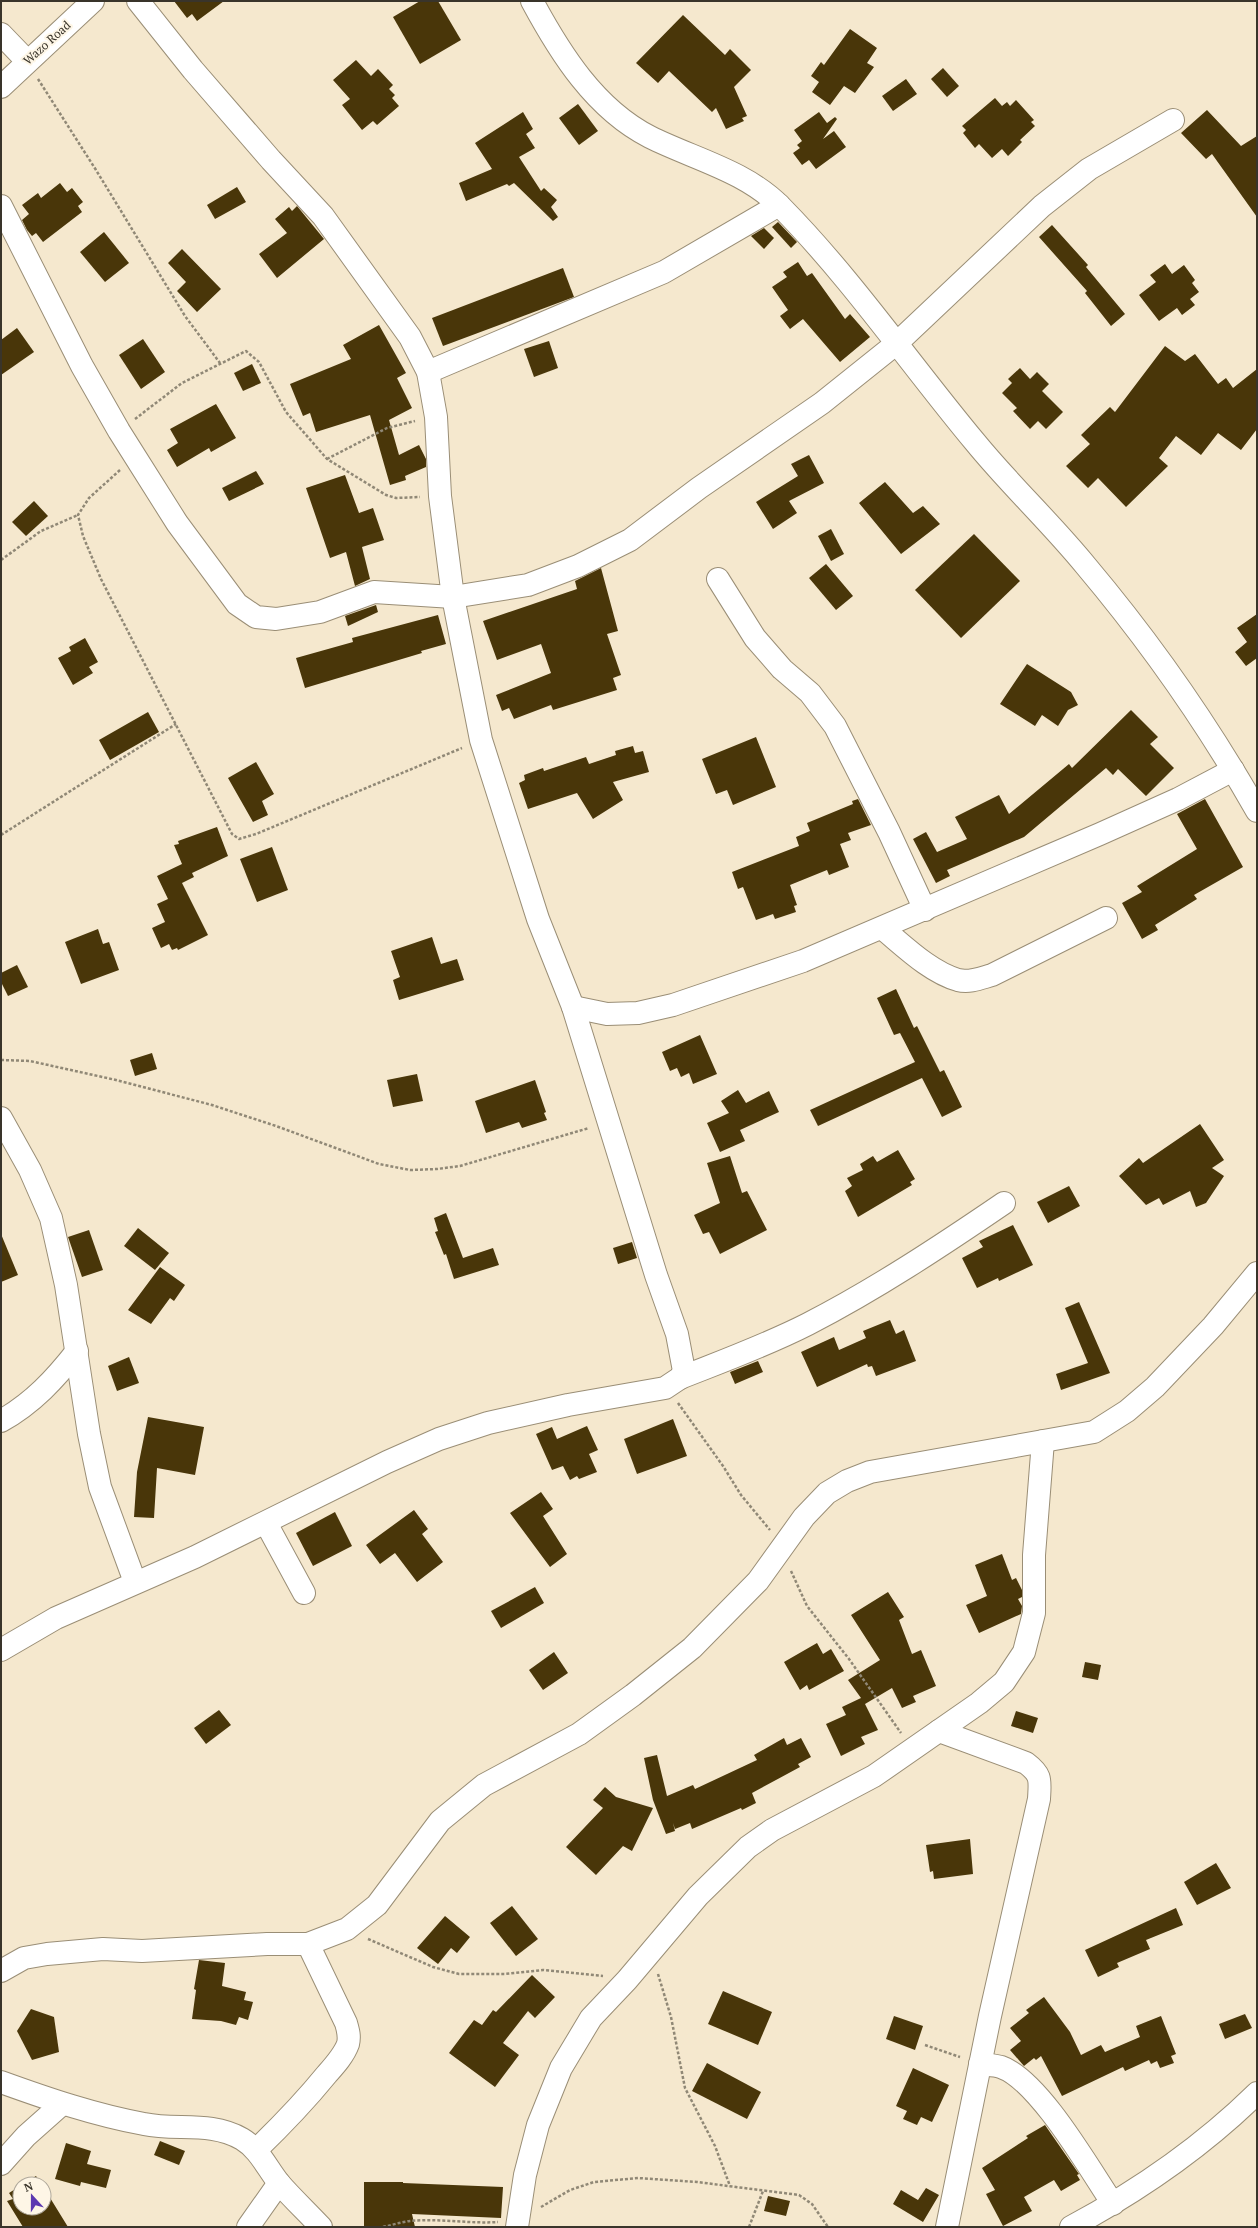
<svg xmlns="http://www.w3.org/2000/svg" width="1258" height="2228" font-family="'PT Serif',serif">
<rect width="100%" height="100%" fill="#f5e8ce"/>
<g fill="#493609">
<path d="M174,1h50l-27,20 -5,-7 -5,4z"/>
<path d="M420,1h18l23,39 -41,24 -27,-47z"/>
<path d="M683,15l42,40 5,-6 21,21 -17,17 13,29 -5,2 2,3 -18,8 -10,-21 -4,4 -43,-41 -11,12 -22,-20z"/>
<path d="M850,29l27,19 -10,15 7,4 -19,26 -11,-7 -14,19 -18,-13 7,-10 -8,-6 10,-14 3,3z"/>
<path d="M356,60l15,16 7,-7 15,16 -4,4 6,6 -3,3 7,8 -22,19 -4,-4 -11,9 -20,-25 8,-6 -17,-19z"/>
<path d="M943,68l16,18 -12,11 -16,-18z"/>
<path d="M906,79l11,15 -24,17 -11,-15z"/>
<path d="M995,98l7,8 5,-4 3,4 6,-6 18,20 -3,2 4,4 -15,14 2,2 -14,14 -6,-7 -10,9 -13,-14 -4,4 -12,-15 3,-3 -4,-4z"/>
<path d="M578,104l20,27 -19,14 -20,-27z"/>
<path d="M1207,110l34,36 16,-10v81l-45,-63 -6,5 -25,-26z"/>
<path d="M523,112l10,17 -7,5 9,14 -16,9 22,34 3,-3 13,12 -6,7 7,10 -5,4 -39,-38 -5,3 -2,-2 -41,17 -7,-18 33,-14 -17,-26z"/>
<path d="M819,112l8,11 8,-6 2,2 -14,20 11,-8 12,16 -30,22 -7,-9 -7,5 -9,-12 7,-5 -3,-3 5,-4 -8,-11z"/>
<path d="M60,183l7,9 5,-4 11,14 -5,4 4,6 -39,30 -7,-9 -4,3 -5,-6 -5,-10 7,-6 -7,-9 16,-12 3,5z"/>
<path d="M237,187l9,15 -31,17 -8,-14z"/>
<path d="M297,206l27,33 -47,39 -18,-24 28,-21 -12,-14 14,-12 3,4z"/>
<path d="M778,222l19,20 -6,6 -19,-21z"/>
<path d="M1052,225l36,40 -2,2 39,47 -14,12 -26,-33 2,-2 -48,-54z"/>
<path d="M764,228l10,10 -10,11 -13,-13z"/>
<path d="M104,232l25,31 -24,19 -25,-30z"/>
<path d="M182,249l39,40 -24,23 -20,-21 9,-9 -18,-19z"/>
<path d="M798,262l9,14 5,-3 33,46 5,-5 20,23 -30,25 -37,-43 -13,10 -10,-13 8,-6 -16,-23 15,-10 -4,-5z"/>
<path d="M1165,264l7,10 12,-9 11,15 -3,3 7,9 -9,7 5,6 -13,10 -5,-7 -18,13 -20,-26 17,-13 -6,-7z"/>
<path d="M563,268l11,29 -131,49 -11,-28z"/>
<path d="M379,325l27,48 -9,5 15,30 -23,12 10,35 20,-10 7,14v8l-21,9 1,4 -16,5 -20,-70 -54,17 -6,-19 -7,3 -13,-32 61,-25 -8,-14z"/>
<path d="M17,328l17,24 -33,23v-35z"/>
<path d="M143,339l22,33 -24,17 -22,-34z"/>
<path d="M549,341l9,27 -24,9 -10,-28z"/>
<path d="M1165,346l20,15 10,-7 23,30 8,-6 7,10 24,-19v60l-16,21 -23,-17 -17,22 -25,-19 -17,22 9,8 -42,41 -28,-29 -10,10 -22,-22 24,-22 -9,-9 29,-28 5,5z"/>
<path d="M252,364l9,19 -18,8 -9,-18z"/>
<path d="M1020,368l10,11 7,-7 12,12 -7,7 21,21 -17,17 -8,-8 -8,8 -17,-18 4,-3 -15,-15 10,-10 -4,-4z"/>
<path d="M216,404l20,34 -25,14 -2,-4 -32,19 -10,-17 11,-7 -8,-14z"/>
<path d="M809,455l15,28 -35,18 8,12 -24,16 -17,-27 42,-26 -7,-12z"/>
<path d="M256,471l8,13 -35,17 -7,-13z"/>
<path d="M345,475l14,38 14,-5 11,32 -22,7 8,32 -15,7 -9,-34 -16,6 -24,-70z"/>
<path d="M885,482l28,31 10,-7 17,18 -39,30 -42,-51z"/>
<path d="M34,501l14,15 -22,20 -14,-14z"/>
<path d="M831,529l13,25 -13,7 -13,-25z"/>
<path d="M974,534l46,47 -59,57 -46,-48z"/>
<path d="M826,564l27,32 -17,14 -27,-32z"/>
<path d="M601,568l17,63 -11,3 14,41 -8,3 4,12 -64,20 -2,-5 -37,14 -5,-11 -7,3 -6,-16 55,-22 -10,-29 -44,16 -14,-39 94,-32 -2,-8z"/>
<path d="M376,605l2,7 -30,14 -3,-10z"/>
<path d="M1257,614v44l-11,8 -11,-14 12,-10 -10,-14z"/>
<path d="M438,615l8,29 -25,7 1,2 -117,35 -9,-30 57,-16 -1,-4z"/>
<path d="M85,638l13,24 -9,5 4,6 -20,12 -15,-27 13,-7 -2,-4z"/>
<path d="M1027,664l44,28 7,13 -10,5 -10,16 -16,-11 -7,11 -35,-22z"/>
<path d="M1131,710l27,27 -8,7 24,24 -28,28 -28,-27 -5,6 -7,-7 -82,69 -77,33 3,6 -14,7 -23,-44 13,-7 11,20 30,-13 -12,-22 44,-22 10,19 60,-50 3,4z"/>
<path d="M148,712l11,20 -49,28 -11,-20z"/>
<path d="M756,737l20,50 -43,18 -6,-15 -11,4 -14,-35z"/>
<path d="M633,746l2,7 8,-2 6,21 -36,10 10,18 -30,19 -16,-26 -49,16 -9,-26 6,-3 -1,-5 19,-7 1,3 42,-14 3,7 27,-9 -1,-4z"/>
<path d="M256,762l18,32 -12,7 6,14 -15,7 -25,-44z"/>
<path d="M858,799l13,26 -23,8 3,7 -11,4 9,23 -20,8 -2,-5 -37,15 7,20 -3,1 2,6 -21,7 -2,-5 -17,6 -13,-33 -5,2 -6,-17 67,-26 -3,-9 14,-6 -3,-8 46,-19 -1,-3z"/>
<path d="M1205,799l38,68 -49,28 3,4 -42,26 3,5 -16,9 -20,-36 20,-11 -5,-6 60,-37 -20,-35z"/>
<path d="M217,827l11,29 -36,17 2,4 -12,6 26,52 -30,15 -1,-2 -5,2 -3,-6 -8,4 -9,-20 13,-6 -8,-18 11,-5 -11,-23 25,-12 -8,-19 5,-1 -1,-3z"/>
<path d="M272,847l16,43 -31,12 -17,-43z"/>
<path d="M98,929l5,15 6,-2 10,28 -38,14 -16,-42z"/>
<path d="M432,937l9,27 16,-5 7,21 -65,20 -6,-20 7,-3 -9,-26z"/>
<path d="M17,965l11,22 -20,9 -7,-14v-9z"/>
<path d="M896,989l18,39 3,-2 23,46 4,-2 18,37 -20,10 -20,-39 -104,48 -8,-16 105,-48 -15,-29 -6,2 -17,-37z"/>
<path d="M700,1035l17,39 -24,10 -4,-11 -8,4 -4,-9 -7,3 -8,-19z"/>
<path d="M152,1053l5,16 -22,7 -5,-16z"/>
<path d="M417,1074l6,27 -30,6 -6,-27z"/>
<path d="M535,1080l11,32 -2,1 3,7 -25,8 -3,-6 -33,11 -11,-32z"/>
<path d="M738,1090l8,13 23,-12 10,21 -39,18 5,11 -25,11 -13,-29 22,-10 -8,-12z"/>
<path d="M1200,1124l24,36 -12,8 12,8 -18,27 -10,4 -6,-16 -27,14 -4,-7 -13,7 -27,-29 20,-18 4,5z"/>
<path d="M898,1150l17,29 -5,3 2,3 -54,32 -13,-26 7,-5 -5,-8 16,-8 -3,-6 13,-8 4,6z"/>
<path d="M730,1156l12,37 5,-2 20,39 -47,24 -11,-22 -6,2 -9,-19 26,-12 -13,-40z"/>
<path d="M1069,1186l11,20 -32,17 -11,-21z"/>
<path d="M446,1213l17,45 30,-10 6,17 -45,14 -8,-25 -2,1 -9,-23 3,-1 -4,-13z"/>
<path d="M1013,1225l20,40 -34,16 -1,-3 -21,10 -15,-30 21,-11 -4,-6z"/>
<path d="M138,1228l31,25 -14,17 -31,-24z"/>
<path d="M89,1230l14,40 -21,7 -14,-40z"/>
<path d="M1,1234l17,41 -17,7z"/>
<path d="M632,1242l5,16 -19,6 -5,-16z"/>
<path d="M160,1267l25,18 -11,16 -4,-3 -19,26 -23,-14z"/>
<path d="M1079,1302l31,71 -49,17 -5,-16 32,-11 -23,-55z"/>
<path d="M890,1320l6,14 8,-4 12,31 -40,15 -4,-10 -4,1 -1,-3 -50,23 -16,-35 33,-15 5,13 27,-12 -3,-7z"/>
<path d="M129,1357l10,26 -22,8 -9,-25z"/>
<path d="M758,1361l5,11 -28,12 -5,-12z"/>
<path d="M148,1417l56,10 -9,48 -38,-7 -3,50 -20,-1 3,-45z"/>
<path d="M673,1419l14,37 -50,18 -13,-35z"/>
<path d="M587,1426l11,24 -9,4 8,18 -18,7 -2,-3 -7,4 -7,-14 -11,4 -16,-36 16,-7 5,12z"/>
<path d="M541,1492l12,17 -10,7 24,38 -17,13 -40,-54z"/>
<path d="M414,1510l14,19 -6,5 21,28 -26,20 -22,-29 -15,11 -14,-19z"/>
<path d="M335,1512l17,34 -39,20 -17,-33z"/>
<path d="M1002,1554l10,26 4,-2 6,12v7l-4,2 4,7 -1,8 -42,19 -13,-28 21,-9 -12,-31z"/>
<path d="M535,1587l9,16 -43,25 -10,-17z"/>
<path d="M888,1592l16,25 -5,3 13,34 9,-4 15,36 -23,10 3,6 -14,6 -10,-20 -27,16 13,26 -17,7 4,7 -24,12 -15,-32 20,-9 -4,-8 19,-9 -13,-18 32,-20 -29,-45z"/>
<path d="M817,1643l6,11 8,-5 13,22 -35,19 -2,-5 -7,5 -16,-28z"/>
<path d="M554,1652l14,21 -25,17 -14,-20z"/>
<path d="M1085,1662l16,3 -3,15 -16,-3z"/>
<path d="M219,1710l12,15 -25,19 -12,-16z"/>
<path d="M1016,1711l22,7 -5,15 -22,-7z"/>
<path d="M784,1738l3,7 14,-7 10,19 -13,7 2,3 -48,26 4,10 -14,7 -1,-2 -49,21 -2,-6 -15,6 -2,-6 2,8 -9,3 -13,-34 -9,-42 13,-3 10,41 26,-11 2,4 62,-29 -3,-5z"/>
<path d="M605,1787l11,10 37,11 -21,43 -9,-5 -27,29 -30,-28 37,-39 -10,-8z"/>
<path d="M970,1839l3,35 -39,5 -1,-8 -3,1 -4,-27z"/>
<path d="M1216,1863l15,25 -34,17 -13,-23z"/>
<path d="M512,1906l26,33 -22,17 -26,-33z"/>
<path d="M1176,1908l7,17 -37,15 4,9 -33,14 2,4 -21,10 -13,-27z"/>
<path d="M445,1916l25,21 -13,16 -6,-5 -13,16 -21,-16z"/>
<path d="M199,1960l26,3 -3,23 24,6 -2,8 9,2 -5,18 -9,-3 -3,8 -15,-4 -29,-2 4,-29 -2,-1z"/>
<path d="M532,1975l23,22 -20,21 -7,-7 -25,32 16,12 -24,32 -46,-34 25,-33 8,5 11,-15 3,2z"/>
<path d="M723,1991l49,21 -14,33 -50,-21z"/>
<path d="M1044,1997l26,35 11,23 20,-10 4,7 35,-15 -4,-11 25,-10 15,38 -5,2 3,7 -14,5 -3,-7 -6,3 -2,-4 -24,11 -2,-4 -61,29 -21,-40 -5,4 -2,-2 -10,8 -14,-16 11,-9 -11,-13 19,-15 -3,-3z"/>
<path d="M31,2009l23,8 5,35 -27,8 -15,-29z"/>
<path d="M1245,2014l7,14 -27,11 -6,-15z"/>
<path d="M894,2016l29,10 -8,24 -29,-11z"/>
<path d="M707,2063l54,29 -14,27 -55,-28z"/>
<path d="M913,2068l36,17 -17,37 -11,-5 -4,8 -14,-6 4,-8 -11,-5z"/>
<path d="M1045,2125l34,49 -2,1 3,5 -19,11 -7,-11 -30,17 8,14 -29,15 -17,-32 9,-4 -13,-22 46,-30 -2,-2z"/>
<path d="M160,2141l25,10 -6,14 -25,-10z"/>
<path d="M66,2143l25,8 -4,13 24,6 -5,18 -25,-6 -1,4 -25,-7z"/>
<path d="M36,2176l5,8h-18z"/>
<path d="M364,2182h39v1l100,4 -2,31 -89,-4 3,13h-51z"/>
<path d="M20,2186v22h24v-20l24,39h-45l-16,-26 6,-2 -4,-6z"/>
<path d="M926,2188l13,7 -16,27 -30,-18 8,-14 17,10z"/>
<path d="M768,2196l22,5 -4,15 -22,-5z"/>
</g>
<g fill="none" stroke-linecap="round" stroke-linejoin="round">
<defs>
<g id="minor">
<path d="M532,1c28,52 63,108 118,136 44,22 96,34 131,70 71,72 129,157 194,235 35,43 76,81 111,124 64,76 122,159 171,245"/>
<path d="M1,34l26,27"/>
<path d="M1,206l81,160 37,65 58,92 60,81 19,13 20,2 44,-7 54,-20 79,5 75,-12 50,-19 52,-26 69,-52 123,-85 75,-60 145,-137 47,-37 84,-49"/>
<path d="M428,372l236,-100 115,-67"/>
<path d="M718,579l37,59 27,31 28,24 25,33 54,106 36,78"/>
<path d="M882,928c22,18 48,44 76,52 12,3 23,-2 34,-5l114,-57"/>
<path d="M573,1007l34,7 31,-1 35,-8 130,-44 297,-127 78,-35 55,-29"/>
<path d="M1,1118l29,52 21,48 15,67 23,149 11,53 35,95"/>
<path d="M680,1378c43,-17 87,-33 128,-54 68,-35 133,-78 196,-121"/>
<path d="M1,1421c32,-18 54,-42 76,-70"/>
<path d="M266,1523l38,70"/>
<path d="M1,1650l55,-32 139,-61 192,-95 52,-23 49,-16 80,-18 97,-17 15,-10 4,-7 -7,-37 -21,-59 -83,-268 -35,-88 -57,-179 -28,-143 -13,-101 -4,-79 -8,-45 -18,-35 -87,-121 -52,-56 -78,-90 -55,-69"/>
<path d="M939,1731l87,32c16,12 14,17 13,36l-49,217 -43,211"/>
<path d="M1,1971l23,-13 23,-4 56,-5 39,2 125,-7h41l39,-15 30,-24 63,-84 44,-36 95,-51 54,-39 59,-47 66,-67 46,-64 23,-24 20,-12 23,-9 224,-40 33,-21 28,-24 58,-61 44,-53"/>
<path d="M980,2064c6,1 15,1 21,3 38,13 89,103 112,137"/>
<path d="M256,2150c25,-24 49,-49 71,-76 8,-9 17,-19 21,-30 2,-8 0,-14 -2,-21l-38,-79"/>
<path d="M1,2164l25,-28 36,-32"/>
<path d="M248,2227l31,-44"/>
<path d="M517,2227l8,-52 13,-50 23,-57 30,-50 36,-38 71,-84 50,-49 24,-17 102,-54 105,-73 25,-21 20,-30 10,-39v-58l9,-114"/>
<path d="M1071,2227c67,-36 131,-80 186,-134"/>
</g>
<path id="tertiary" d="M1,2082c47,17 94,33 143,42 33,7 66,-3 98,15 17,10 25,29 37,44 13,15 28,29 42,44"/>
<path id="secondary" d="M1,87l92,-86"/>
</defs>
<use href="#minor" stroke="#9a8e76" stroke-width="24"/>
<use href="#tertiary" stroke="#9a8e76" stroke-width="24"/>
<use href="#secondary" stroke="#9a8e76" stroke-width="24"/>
<g stroke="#908876" stroke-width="2.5" stroke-dasharray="3 2" stroke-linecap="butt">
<path d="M38,79l58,91 89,146 35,47"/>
<path d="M135,419l47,-36 64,-32 13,11 27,50 41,47 59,36 10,3 24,-1"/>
<path d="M327,459l60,-31 28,-7"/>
<path d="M120,470l-31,28 -11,17 5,21 18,43 131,255 7,5 17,-5 206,-86"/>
<path d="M1,560l40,-29 37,-16"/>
<path d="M1,835l175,-111"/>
<path d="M1,1060l29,1 86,19 96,25 64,21 103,38 31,6 27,-1 23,-3 129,-38"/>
<path d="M678,1403l45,63 18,29 29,35"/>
<path d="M791,1571l16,35 42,53 52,74"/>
<path d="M368,1939l65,28 26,7h46l38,-4 60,6"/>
<path d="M658,1974l13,43 14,71 30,58 15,40"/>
<path d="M925,2045l35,12"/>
<path d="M541,2207l29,-17 24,-8 44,-4 59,4 102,13 13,9 16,23"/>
<path d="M383,2227c9,-2 18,-5 27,-6 29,-3 59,3 88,1"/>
<path d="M749,2227l14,-36"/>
</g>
<use href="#minor" stroke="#fff" stroke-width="22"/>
<use href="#tertiary" stroke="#fff" stroke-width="22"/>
<use href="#secondary" stroke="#fff" stroke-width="22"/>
</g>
<g text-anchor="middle" stroke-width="4" stroke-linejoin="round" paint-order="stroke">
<g font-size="12" fill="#39342a" stroke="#fef6e6">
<text transform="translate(47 43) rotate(-42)" y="4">Wazo Road</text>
</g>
</g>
<rect width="1258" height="2228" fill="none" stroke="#39342a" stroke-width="4"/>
<g transform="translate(32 2196) rotate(339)"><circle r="19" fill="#fef6e6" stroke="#afa89b"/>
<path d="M0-3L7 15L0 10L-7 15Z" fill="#5c38b0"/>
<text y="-6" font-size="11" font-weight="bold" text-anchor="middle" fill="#39342a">N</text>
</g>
</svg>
